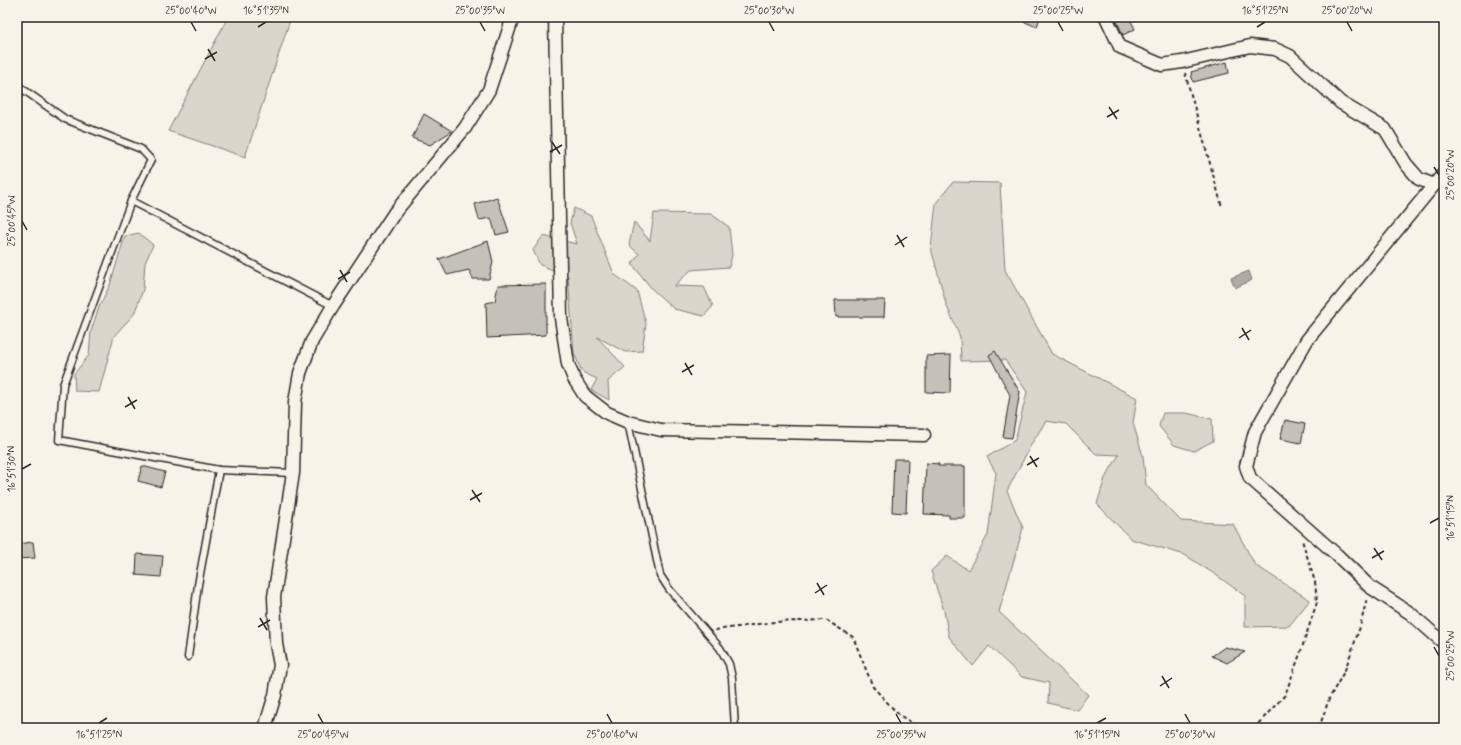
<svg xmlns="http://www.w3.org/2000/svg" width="1461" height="745" font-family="Mynerve,sans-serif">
<rect width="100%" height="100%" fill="#f7f3e8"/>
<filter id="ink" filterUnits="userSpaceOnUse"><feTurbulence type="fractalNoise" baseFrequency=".025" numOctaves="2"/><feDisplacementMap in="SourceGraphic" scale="8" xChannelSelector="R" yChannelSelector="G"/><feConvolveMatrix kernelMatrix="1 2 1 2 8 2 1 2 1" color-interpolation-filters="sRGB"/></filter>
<g filter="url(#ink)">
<g fill="#dad6cc" stroke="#82807c">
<path d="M228,17h63l-46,140 -77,-26z"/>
<path d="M953,182l47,1 5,87 47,84 85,44 -4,25 10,33 3,29 35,36 52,3 22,41 55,35 -21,26 -44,1v-31l-26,-19 -34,-22 -54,-16 -34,-35 8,-26 14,-23 -23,-1 -30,-30 -20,-3 -14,22 -25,48 16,37 -24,84 89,83 -11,15 -29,-7 1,-20 -27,-6 -33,-31 -16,20 -24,-29 -5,-26 -13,-40 16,-15 21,14 20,-35 8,-62 -9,-16 28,-17 12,-48 -22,-32 -44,1 -1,-24 -14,-33 -15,-56 5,-45z"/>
<path d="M574,208l17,8 23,58 23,17 9,33 -4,27 -17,1 -28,-15 28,30 -17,14 1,19 -18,-10 6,-11 -15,-7 -8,-19 -6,-77 -28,-11 -7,-15 10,-14 34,8 -7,-21z"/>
<path d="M654,213l57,1 18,13 3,28 -3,12 -38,3 -17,16 30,1 9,19 -9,10 -30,-7 -22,-20 -20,-25 7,-10 -10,-9 5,-23 16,19z"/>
<path d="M139,233l14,12 -8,18 -2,27 -9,24 -20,22 -15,56 -24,-1 -1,-17 15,-19 2,-24 8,-24 11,-22 15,-49z"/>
<path d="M1163,413h23l26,6 1,22 -19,10 -20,-6 -15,-19z"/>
</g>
<path fill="#afaca4" stroke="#7a7874" d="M1249,271l3,9 -17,8 -4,-10z"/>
<g fill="#c4c1b9" stroke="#2b2b2b">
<path d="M1013,17h27l-3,10z"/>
<path d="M1115,17h14l6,12 -12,6z"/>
<path d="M1227,62l2,11 -36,9 -2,-10z"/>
<path d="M424,114l28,17 -22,14 -18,-7z"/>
<path d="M497,197l12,35 -13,3 -5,-17 -12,2 -4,-16z"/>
<path d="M488,241l5,21 -4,17h-16l-4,-9 -22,5 -8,-16z"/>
<path d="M546,284v51l-59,3 -1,-35 9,-2 3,-16z"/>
<path d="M835,300h50l-1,17h-48z"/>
<path d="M995,351l25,41 -8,46 -9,-1 7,-42 -21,-40z"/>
<path d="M951,355l-1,38 -24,-1v-36z"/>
<path d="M1285,420l20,4 -4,19 -21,-4z"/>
<path d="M894,459h14l-2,54 -14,-1z"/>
<path d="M926,463l13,1 -1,2h27v52h-16v-3l-25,-1z"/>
<path d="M142,466l23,6 -4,15 -23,-6z"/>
<path d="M33,542l2,16 -18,1v-15z"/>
<path d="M137,554l26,2 -2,21 -25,-2z"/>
<path d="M1225,647l20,5 -18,11 -15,-7z"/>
</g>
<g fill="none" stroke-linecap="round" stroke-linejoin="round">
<defs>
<g id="service">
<path d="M17,85l48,34 76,30 10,11 -20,41 -68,184 -4,55 160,30 74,3"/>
<path d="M131,201l202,105"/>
<path d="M628,422l32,153 9,14 51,59 9,16 3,14 3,50"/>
<path d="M188,657l10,-72 21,-115"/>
</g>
<g id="minor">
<path d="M555,17l6,301 7,46 6,15 11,17 22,17 21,9 33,8 263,5"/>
<path d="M1106,17l14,30 42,18 20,-3 68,-16 25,3 15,7 51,47 44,26 21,35 13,15 15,6 10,-12"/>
<path d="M1434,185l-127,155 -52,92 -9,34 4,12 87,77 33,32 40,26 34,30"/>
<path d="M265,728l10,-33 5,-30 -4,-21 -2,-47 19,-124 2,-71 5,-29 12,-32 21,-35 62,-94 70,-84 24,-38 24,-73"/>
</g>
</defs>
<use href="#service" stroke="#2b2b2b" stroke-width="9"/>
<use href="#minor" stroke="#2b2b2b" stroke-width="15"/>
<g stroke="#2b2b2b" stroke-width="2" stroke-dasharray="4 3" stroke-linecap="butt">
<path d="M1185,73l37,134"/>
<path d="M715,630l59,-8 52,-2 27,17 20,50 26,28 22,13"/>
<path d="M1151,728l2,-1 2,1"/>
<path d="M1253,728l3,-2 29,-31 15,-41 17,-52 -2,-20 -13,-42"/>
<path d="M1319,728l10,-29 16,-29 15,-43 7,-29"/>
</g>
<use href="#service" stroke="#f7f3e8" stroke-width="6"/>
<use href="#minor" stroke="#f7f3e8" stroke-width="12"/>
</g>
</g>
<path fill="none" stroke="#2b2b2b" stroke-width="1.5" d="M191,22l5,9M480,22l5,9M769,22l5,9M1058,22l5,9M1347,22l5,9M258,27l8,-5M1257,27l8,-5M208,49l7,12M205,59l12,-7M1109,107l8,12M1107,117l12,-7M552,142l8,12M550,152l12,-7M1434,167l5,8M22,221l5,9M897,235l7,12M895,245l12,-8M340,270l7,12M338,279l12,-7M1242,328l7,12M1239,338l12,-8M685,363l7,12M682,372l12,-7M128,397l7,12M125,407l12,-7M1030,456l7,11M1027,465l12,-7M22,469l9,-5M472,490l8,12M470,500l12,-7M1430,523l9,-5M1374,548l8,12M1372,558l12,-7M817,583l7,12M815,593l12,-8M260,618l7,12M258,627l12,-7M1434,647l5,9M1162,676l7,12M1160,686l12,-8M318,714l5,9M607,714l5,9M896,714l5,9M1185,714l5,9M99,723l8,-5M1097,723l9,-5"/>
<rect width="1461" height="745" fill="none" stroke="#f7f3e8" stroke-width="44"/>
<rect x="22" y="22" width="1417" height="701" fill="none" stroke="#2b2b2b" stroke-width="1.5"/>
<g font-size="10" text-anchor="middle" fill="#2b2b2b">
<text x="191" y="14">25°00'40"W</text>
<text x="266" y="14">16°51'35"N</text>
<text x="480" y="14">25°00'35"W</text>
<text x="769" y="14">25°00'30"W</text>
<text x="1058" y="14">25°00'25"W</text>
<text x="1265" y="14">16°51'25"N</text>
<text x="1347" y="14">25°00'20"W</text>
<text transform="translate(1450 175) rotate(-90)" y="4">25°00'20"W</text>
<text transform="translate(11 221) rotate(-90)" y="4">25°00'45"W</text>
<text transform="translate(11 469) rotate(-90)" y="4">16°51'30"N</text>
<text transform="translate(1450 518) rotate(-90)" y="4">16°51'15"N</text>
<text transform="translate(1450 656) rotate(-90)" y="4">25°00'25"W</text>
<text x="99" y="738">16°51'25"N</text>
<text x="323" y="738">25°00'45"W</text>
<text x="612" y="738">25°00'40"W</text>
<text x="901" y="738">25°00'35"W</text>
<text x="1097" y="738">16°51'15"N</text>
<text x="1190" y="738">25°00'30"W</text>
</g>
</svg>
